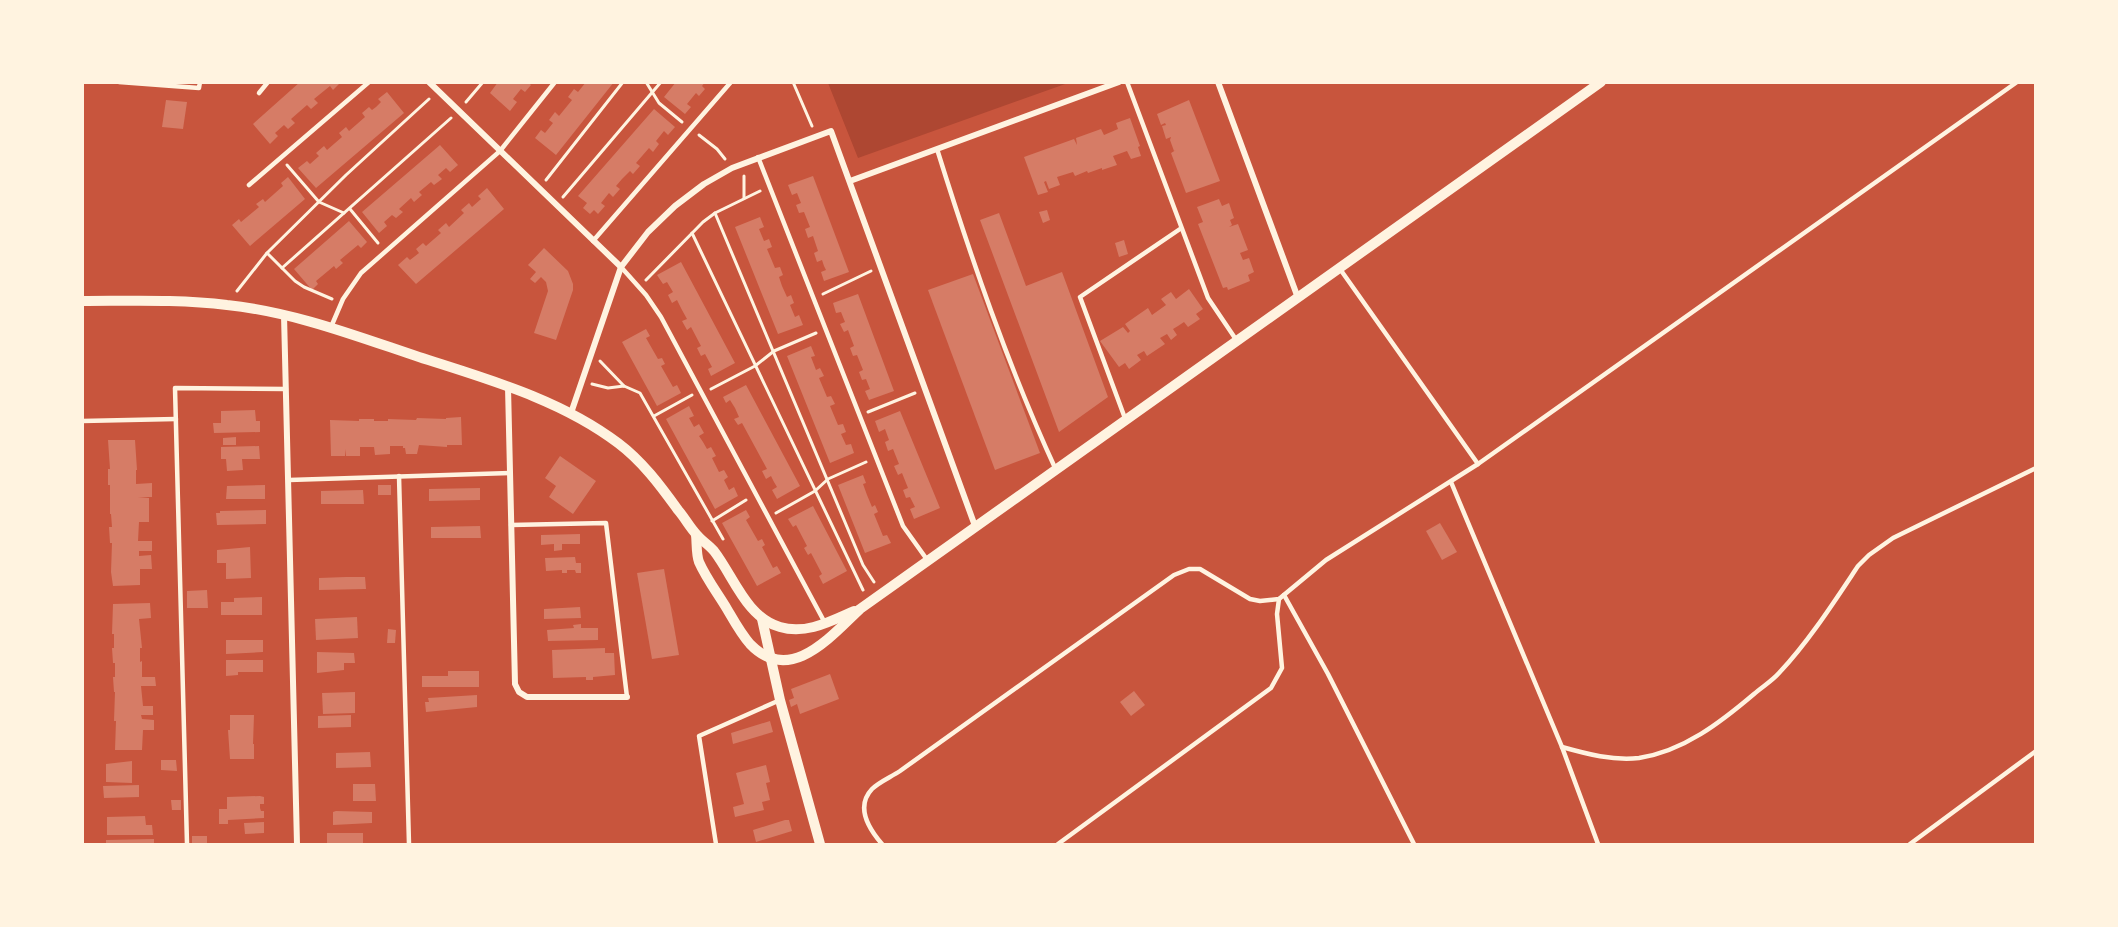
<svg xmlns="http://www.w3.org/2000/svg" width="2118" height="927" font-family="'Nunito Sans',sans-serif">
<rect width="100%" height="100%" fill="#c8553d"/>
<path fill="#ae4732" d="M828,83v-1l240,1 -210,75z"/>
<g fill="#d67c66">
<path d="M300,82h41l-8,8 -3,-4 -16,13 4,4 -7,6 -4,-4 -16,14 4,4 -7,6 -4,-4 -9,8 3,3 -8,8 -17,-20z"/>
<path d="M498,82h30l3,3 -6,7 -4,-3 -8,10 4,3 -7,9 -20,-18z"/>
<path d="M586,82h28l-58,73 -21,-17 6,-8 4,3 8,-10 -4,-3 6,-8 4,4 13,-16 -4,-3 6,-8 4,3z"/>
<path d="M676,82h29l-3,4 3,3 -6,7 -3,-3 -9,11 4,3 -6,7 -21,-17z"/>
<path d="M387,92l17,21 -88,75 -18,-20 9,-7 3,3 9,-8 -3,-3 8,-7 3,4 15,-13 -3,-4 7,-6 3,4 16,-14 -3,-4 7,-6 3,3 4,-3 5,-5 -3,-3z"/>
<path d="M166,100l21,2 -4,27 -21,-2z"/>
<path d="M1189,100l31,81 -34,12 -15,-40 5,-3 -2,1 -4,-11 1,-3 -5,2 -4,-13 4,-1 -1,-2 -4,2 -4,-11z"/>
<path d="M654,109l21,18 -7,8 -4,-4 -8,10 3,3 -6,8 -4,-4 -13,15 4,3 -7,8 -3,-3 -8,8 -6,7 4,3 -7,8 -4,-4 -8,10 4,3 -7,8 -4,-4 -4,4 -7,-6 4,-5 -9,-7z"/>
<path d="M1130,118l10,28 -2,1 3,9 -10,3 -4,-8 -14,5 4,9 -15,5v-2l-14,5 -1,-2 -12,5 -2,-4 -16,5 3,8 -11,4 -3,-8 -2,1 4,10 -10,3 -14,-38 50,-18 3,6 -1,-7 25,-9 3,6 14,-6 -2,-6z"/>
<path d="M440,145l18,20 -8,7 -4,-4 -8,7 4,4 -8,6 -3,-3 -12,10 3,3 -8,7 -3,-4 -12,11 4,3 -7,6 -4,-3 -8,7 3,4 -8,7 -17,-21z"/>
<path d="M813,176l36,96 -25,9 -3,-9 5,-2 -2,-4 -2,-6 -5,2 -3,-9 4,-2 -5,-15 -5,2 -3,-9 5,-2 -6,-15 -5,1 -3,-8 5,-2 -4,-10 -5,2 -4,-10z"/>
<path d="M288,177l17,22 -55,47 -18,-21 7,-6 2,3 18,-15 -3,-3 7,-5 2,3 18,-16 -2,-3z"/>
<path d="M487,188l17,21 -88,75 -18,-19 9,-8 3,3 9,-7 -3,-4 7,-6 3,3 15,-13 -3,-3 8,-7 3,4 15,-14 -3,-3 8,-7 3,4 9,-8 -3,-3z"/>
<path d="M1219,199l3,7 7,-3 5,15 -4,2 2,5 -3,2 9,-3 10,26 -8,3 3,7 6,-2 5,14 -6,3 2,6 -22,9 -1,-3 -4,1 -25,-64 5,-2 -6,-15z"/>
<path d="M1047,210l3,10 -7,3 -4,-11z"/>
<path d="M999,213l27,73 36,-14 46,125 -49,35 -79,-212z"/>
<path d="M760,217l4,10 -5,2 5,12 5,-2 3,8 -5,2 8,19 5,-1 3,8 -4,2 3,9 5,11 4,-2 3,8 -4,2 5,12 4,-2 4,10 -25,9 -43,-107z"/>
<path d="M349,221l18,21 -6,6 -3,-3 -18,15 3,3 -7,6 -2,-3 -18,15 2,3 -6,6 -18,-21z"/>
<path d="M1124,240l4,14 -9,3 -4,-14z"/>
<path d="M544,248l24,23 5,13v6l-17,50 -22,-7 14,-42 -2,-9 -5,-5 -6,6 -5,-4 6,-7 -8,-7z"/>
<path d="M681,262l54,101 -24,13 -3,-7 4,-2 -7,-13 -4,2 -4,-8 4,-2 -10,-19 -4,3 -5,-9 5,-2 -5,-9 -5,-10 -5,3 -4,-8 5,-3 -6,-10 -4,2 -6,-9z"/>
<path d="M973,274l67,179 -45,17 -67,-180z"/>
<path d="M1189,289l14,20 -7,5 4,5 -12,8 -4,-5 -6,4 -5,3 4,6 -6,5 -4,-6 -7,4 5,6 -18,12 -3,-5 -7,4 4,5 -12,9 -4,-6 -6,4 -19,-26 23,-14 5,6 2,-2 -5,-7 10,-7 13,-9 4,7 14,-10 -5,-6 10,-7 5,7z"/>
<path d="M858,294l36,97 -25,9 -4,-9 5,-2 -4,-10 -4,1 -3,-8 4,-2 -6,-15 -4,1 -3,-8 4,-2 -6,-16 -4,2 -4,-8 5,-2 -4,-10 -5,1 -3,-10z"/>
<path d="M646,329l4,7 -4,2 12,21 4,-1 3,6 -4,2 12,21 4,-2 4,8 -24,13 -35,-64z"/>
<path d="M811,346l4,10 -4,1 5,13 4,-2 4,8 -5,2 8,19 4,-1 4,8 -5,2 8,19 5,-1 3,8 -5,2 5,11 5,-1 3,9 -24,10 -43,-107z"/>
<path d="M746,385l54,101 -23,13 -5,-9 5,-3 -3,-5 -3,-6 -5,3 -4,-8 5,-2 -25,-46 -4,2 -4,-6 5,-2 -4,-9 -5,-8 -4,3 -3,-6z"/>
<path d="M689,406l5,10 -5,2 5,9 5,-3 5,9 -5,3 4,6 4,7 4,-2 5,9 -4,2 7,14 5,-2 4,7 -4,3 5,10 5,-3 4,9 -23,13 -49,-90z"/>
<path d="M255,410l1,11h4v11l-46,1 -1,-10h8v-12z"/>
<path d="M900,411l40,97 -26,11 -4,-10 5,-2 -5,-10 -4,1 -3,-8 5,-2 -6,-15 -4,2 -4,-9 5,-2 -6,-15 -5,2 -3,-9 4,-2 -4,-11 -6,3 -4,-11z"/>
<path d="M461,417l1,28h-15v2l-28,-2 -2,9h-11l-1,-6h-2v-2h-13v8l-15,1 -1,-8h-14v9h-14v-7l-1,7h-14l-1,-36 29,1v-2h15v2h14v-2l28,1 1,-2 29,1v-1z"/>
<path d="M236,437v8h-13v-7z"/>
<path d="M108,440h27l2,30h-1v14l16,-1v14h-14l11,1v24h-10l-1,19h14v10h-13v5l12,-1 1,14h-12v16l-27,1 -2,-14 1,-29h-2l-1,-16h3l-1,-13h-1v-29h-2v-16h2z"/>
<path d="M259,446l1,13h-18l1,11 -16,1 -1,-12h-5v-12z"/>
<path d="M560,456l36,25 -23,33 -24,-17 7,-11 -11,-8z"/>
<path d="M863,475l3,8 -3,1 4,11 5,12 3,-2 3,7 -4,2 9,22 4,-1 4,8 -26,10 -27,-68z"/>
<path d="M265,485v14h-39l1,-13z"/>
<rect x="378" y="485" width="13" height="10"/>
<path d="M480,488v12l-51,1v-12z"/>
<path d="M363,490l1,14h-43v-13z"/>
<path d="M813,506l34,65 -24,13 -4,-8 3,-2 -11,-21 -3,2 -4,-7 3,-2 -11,-21 -3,2 -5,-8z"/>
<path d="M266,510v14l-49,1 -1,-12h4v-2z"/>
<path d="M746,510l4,7 -4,3 12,21 4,-2 3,6 -3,2 11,21 4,-2 4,7 -24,13 -35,-63z"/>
<path d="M1440,523l17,29 -15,8 -16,-29z"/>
<path d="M480,526l1,12h-50v-11z"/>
<path d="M580,534v10h-18v6l-8,1v-7l-13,1v-10z"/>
<path d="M250,547l1,31 -25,1v-16h-9v-13z"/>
<path d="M575,557l1,6h5v10h-5l-1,-3h-8v3h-5v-3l-16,1 -1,-13z"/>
<path d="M664,569l15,86 -27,4 -15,-86z"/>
<path d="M346,577h19l1,12 -47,1v-12z"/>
<path d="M207,590l1,18h-21v-17z"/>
<path d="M262,597v18h-41v-13h13v-4z"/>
<path d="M150,603l1,15 -12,1 3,29h-2v14l2,-1v16h13l1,9h-15l2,20h10v9h-12l1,4 12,1v10h-11l-1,20h-27l1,-29h-2l1,-29h-1l-1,-15h2v-14h-2l-1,-15h2v-14h-2l1,-30z"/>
<path d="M580,607l1,11 -37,1v-10z"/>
<path d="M357,617l1,21 -42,2 -1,-21z"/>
<path d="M581,624v4h17v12l-50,1 -1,-11 27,-2 -1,-3z"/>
<path d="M388,629l8,1 -1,13h-8z"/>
<path d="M226,640h37v12l-37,2z"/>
<path d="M605,648v5h9l1,22 -22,2v3h-7v-3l-33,1 -1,-28z"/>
<path d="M317,652l37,1 1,10h-11v7l-27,3z"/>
<path d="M226,660h37v12h-25v3l-12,1z"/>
<path d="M448,671h31v16h-57v-11h26z"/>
<path d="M830,674l9,25 -39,15 -3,-10 -6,3 -2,-7 5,-2 -3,-9z"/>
<path d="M1134,691l11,14 -14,11 -11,-14z"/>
<path d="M355,692v21l-32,1 -1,-21z"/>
<path d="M477,695v12l-51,5 -1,-10h4l-1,-4z"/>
<path d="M230,715h24l-1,29h1v15h-24l-2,-29h2z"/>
<path d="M351,715v12l-33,1v-12z"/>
<path d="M770,721l3,11 -40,12 -2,-11z"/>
<path d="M370,752l1,15 -35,1v-15z"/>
<path d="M161,760h15l1,11 -16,-1z"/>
<path d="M132,761v22l-26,-1v-18z"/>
<path d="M766,765l4,17 -4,1 4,17 -8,2 2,8 -29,7 -2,-10 11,-3 -8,-31z"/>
<path d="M353,784h22l1,17h-23z"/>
<path d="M139,785v12l-35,1 -1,-12z"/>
<path d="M260,796l4,1v7h-4v4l1,3h3v7l-36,2v4h-9v-15h8v-12z"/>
<path d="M171,800h10v10h-9z"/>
<path d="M336,811l36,1v11l-39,2v-13z"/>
<path d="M145,816l1,9h6l1,10h-46v-18z"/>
<path d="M785,820h4l3,11 -36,11 -3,-12z"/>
<path d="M264,822v11l-19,1 -1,-11z"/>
<rect x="327" y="833" width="36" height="11"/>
<rect x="192" y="836" width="15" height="8"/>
<path d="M154,839v5h-48v-4z"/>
</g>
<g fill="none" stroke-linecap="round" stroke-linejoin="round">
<g stroke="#fff3e0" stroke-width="3">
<path d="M646,82l13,21 23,19"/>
<path d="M793,82l19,44"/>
<path d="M466,102l17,-20"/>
<path d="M699,135l18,14 8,10"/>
<path d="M287,165l32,37 25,11"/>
<path d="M744,176v22"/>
<path d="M546,180l77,-98"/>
<path d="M563,197l98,-115"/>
<path d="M350,209l28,34"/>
<path d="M715,213l148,352 11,17"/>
<path d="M692,233l171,357"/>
<path d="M267,253l28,28 9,6 28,12"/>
<path d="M282,268l169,-150"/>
<path d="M646,280l57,-58 12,-9 45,-22"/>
<path d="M237,291l30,-38 79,-78 83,-76"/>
<path d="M823,294l48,-23"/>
<path d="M600,361l24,25"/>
<path d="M592,384l16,4 16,-2 16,7 83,146"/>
<path d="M711,389l44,-23 19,-15 42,-18"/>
<path d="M868,412l47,-19"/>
<path d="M654,416l38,-21"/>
<path d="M776,513l39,-22 13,-12 38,-17"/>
<path d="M712,521l34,-21"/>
</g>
<g stroke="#fff3e0" stroke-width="4.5">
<path d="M119,82l80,6 1,-6"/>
<path d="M1127,82l81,216 29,43"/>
<path d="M259,93l9,-11"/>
<path d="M937,149c34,109 71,217 119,321"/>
<path d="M758,157l145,369 25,35"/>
<path d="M249,185l120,-103"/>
<path d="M593,241l138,-159"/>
<path d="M621,267l25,28 15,22 164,306"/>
<path d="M1340,269l138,195"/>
<path d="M331,327l12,-28 18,-26 139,-122 55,-69"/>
<path d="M82,421l94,-2"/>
<path d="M1126,421l-46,-124 100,-68"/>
<path d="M399,476l10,368"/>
<path d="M289,480l221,-7"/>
<path d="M1451,482l111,265 36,97"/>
<path d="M511,525l95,-2 21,174"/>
<path d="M1284,595l44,79 86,170"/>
<path d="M1562,747c25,7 51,14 77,11 45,-7 82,-36 115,-64 8,-7 18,-13 25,-21 30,-32 55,-71 79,-107l11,-11 24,-17 143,-70"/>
<path d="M187,844l-12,-456 111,1"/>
<path d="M716,844l-17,-108 81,-36"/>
<path d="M882,844c-13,-15 -27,-37 -10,-55 7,-7 19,-12 28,-18l274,-196 15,-6h11l50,30 10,2 19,-2 47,-39 152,-96 539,-382"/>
<path d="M1058,844l213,-156 11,-20 -5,-54 2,-15"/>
<path d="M1910,844l126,-93"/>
</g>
<g stroke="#fff3e0" stroke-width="6">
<path d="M429,82l192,185"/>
<path d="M1218,82l80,216"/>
<path d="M850,181l269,-99"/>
<path d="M284,315l13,529"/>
<path d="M508,387l7,297 4,8 8,5h100"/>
<path d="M571,413l50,-146 27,-35 27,-26 29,-22 28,-16 99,-37 144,395"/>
</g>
<g stroke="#fff3e0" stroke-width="10">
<path d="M82,301c48,0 98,-2 145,4 67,7 129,31 192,52 68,22 141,42 199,86 24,18 42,42 60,67 7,8 12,18 19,25 5,6 12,10 17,16 20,26 32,66 66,76 26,8 51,-6 74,-16"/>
<path d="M696,535c1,8 0,19 3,27 7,16 19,32 28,47 7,12 14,25 23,35 40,42 81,-8 110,-35l741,-527"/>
<path d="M762,619l18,81 40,144"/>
</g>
</g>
<rect width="2118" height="927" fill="none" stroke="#fff3e0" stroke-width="168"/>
</svg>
